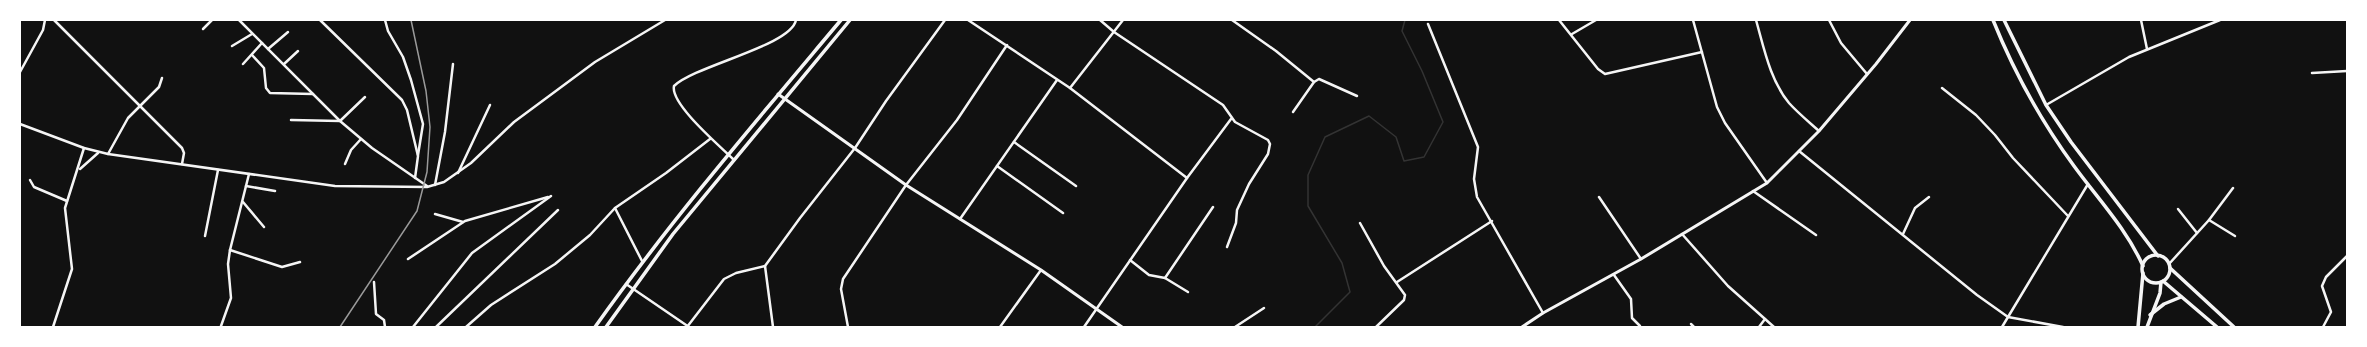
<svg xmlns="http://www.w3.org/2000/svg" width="2367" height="347" font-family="Rubik,sans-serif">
<rect width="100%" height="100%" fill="#111"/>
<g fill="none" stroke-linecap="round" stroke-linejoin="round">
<path stroke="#333" stroke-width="1.5" d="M1315,327l35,-35 -8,-29 -34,-57v-31l17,-38 44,-21 27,21 8,24 20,-4 19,-35 -21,-51 -20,-40 3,-11"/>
<g stroke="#f5f5f5" stroke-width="2.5">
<path d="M54,20l128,128 2,5 -2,11"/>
<path d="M239,20l101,101 32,27 55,38"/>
<path d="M320,20l82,80 5,10 11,46 -3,22"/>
<path d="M385,20l3,11 15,26 8,23 12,44 -5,31"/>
<path d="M968,20l102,68 117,90"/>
<path d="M1100,20l14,12 109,73 12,17 33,18 2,4 -2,10 -19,30 -12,26 -1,13 -9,24"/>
<path d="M1232,20l44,31 38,31"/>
<path d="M1559,20l39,49 7,5 97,-22"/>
<path d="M1693,20l24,87 8,16 42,60"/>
<path d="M1756,20c8,28 14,60 33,83 9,10 20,19 30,28"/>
<path d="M1829,20l12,23 26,31"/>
<path d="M2141,20l6,29"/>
<path d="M1428,24l50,123 -4,32 3,18 66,116"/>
<path d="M203,29l9,-9"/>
<path d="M1572,34l24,-14"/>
<path d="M232,46l20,-12"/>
<path d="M268,49l20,-17"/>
<path d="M252,55l12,13 2,20 4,5 43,1"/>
<path d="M243,64l19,-21"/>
<path d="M284,64l14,-13"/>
<path d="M20,72l23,-42 2,-10"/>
<path d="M2312,73l35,-2"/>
<path d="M1070,88l53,-68"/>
<path d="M1942,88l34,27 19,20 18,23 55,58"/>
<path d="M2046,105l83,-48 91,-37"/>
<path d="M1293,112l21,-30 5,-3 38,17"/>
<path d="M291,120l49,1 25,-24"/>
<path d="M20,124l64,24 24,6 227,32 92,1 17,-5 27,-19 43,-41 81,-60 70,-42"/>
<path d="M1014,142l62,44"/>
<path d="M1799,151l178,144 31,22 55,10"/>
<path d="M108,154l20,-36 31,-31 3,-9"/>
<path d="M733,159c-13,-13 -63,-55 -59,-73 22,-21 117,-40 122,-66"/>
<path d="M345,164l6,-14 10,-11"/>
<path d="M997,166l66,47"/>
<path d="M80,169l18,-16"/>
<path d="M458,173l32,-68"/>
<path d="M30,180l4,7 33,14"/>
<path d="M435,185l10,-53 8,-68"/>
<path d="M246,186l29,5"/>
<path d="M1753,191l63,44"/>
<path d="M1599,197l42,62"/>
<path d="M243,202l21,25"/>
<path d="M615,208l27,53"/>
<path d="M2178,209l19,24"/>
<path d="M435,214l28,8"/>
<path d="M960,219l97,-139"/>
<path d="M2209,220l26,16"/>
<path d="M1360,223l24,43 21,29 -1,5 -28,27"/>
<path d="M1682,234l46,52 46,41"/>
<path d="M1903,234l12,-26 14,-11"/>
<path d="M205,236l13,-66"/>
<path d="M230,250l52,17 18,-5"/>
<path d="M408,259l57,-38 83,-24"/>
<path d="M1130,260l19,15 16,3 23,14"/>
<path d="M2169,264l40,-44 24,-32"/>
<path d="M765,266l8,61"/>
<path d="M1614,275l17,24 1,19 8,8"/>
<path d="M1165,278l48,-71"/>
<path d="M374,282l2,32 8,6 1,7"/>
<path d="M1397,282l95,-61"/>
<path d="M626,284l63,43"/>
<path d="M1691,324l3,3"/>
<path d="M221,326l10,-28 -3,-34 2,-14 19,-76"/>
<path d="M53,327l19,-58 -7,-61 19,-60"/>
<path d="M413,327l59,-74 79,-57"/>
<path d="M436,327l122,-117"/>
<path d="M466,327l25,-22 64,-41 35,-29 25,-27 51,-35 44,-34"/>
<path d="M687,327l37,-48 12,-6 29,-7 35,-48 55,-70 31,-47 59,-81"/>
<path d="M848,327l-7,-38 2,-10 63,-94 51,-65 50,-75"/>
<path d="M1000,327l41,-57"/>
<path d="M1084,327l103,-149 44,-59"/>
<path d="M1235,327l29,-19"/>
<path d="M1759,327l6,-8"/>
<path d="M2002,327l86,-143"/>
<path d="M2323,327l8,-15 -9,-26 4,-9 21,-21"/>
</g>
<g stroke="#f5f5f5" stroke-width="3">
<path d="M778,94l128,91 135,85 81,57"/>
<path d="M1522,327l21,-14 98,-54 126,-76 52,-52 57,-67 34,-44"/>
</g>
<g stroke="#f5f5f5" stroke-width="3.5">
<path d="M2138,327l5,-54"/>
<path d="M2147,327l13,-34 1,-11"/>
</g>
<g stroke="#f5f5f5" stroke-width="3.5">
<path d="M1993,20c21,52 48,101 81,146 24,33 52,62 69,100"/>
<path d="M2004,20l42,85 25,37 87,114"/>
<circle cx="2156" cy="269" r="14"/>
<path d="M2170,268l64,59"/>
<path d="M2163,281l54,46"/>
<path d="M2150,315l14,-11 17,-7"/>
<path d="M595,327c76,-107 162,-207 246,-307"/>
<path d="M606,327l67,-93 177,-214"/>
</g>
<path stroke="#9a9a9a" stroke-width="1.5" d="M340,327l77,-116 10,-39 3,-45 -4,-36 -15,-71"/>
</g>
<rect width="2367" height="347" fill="none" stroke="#ffffff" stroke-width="42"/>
</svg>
